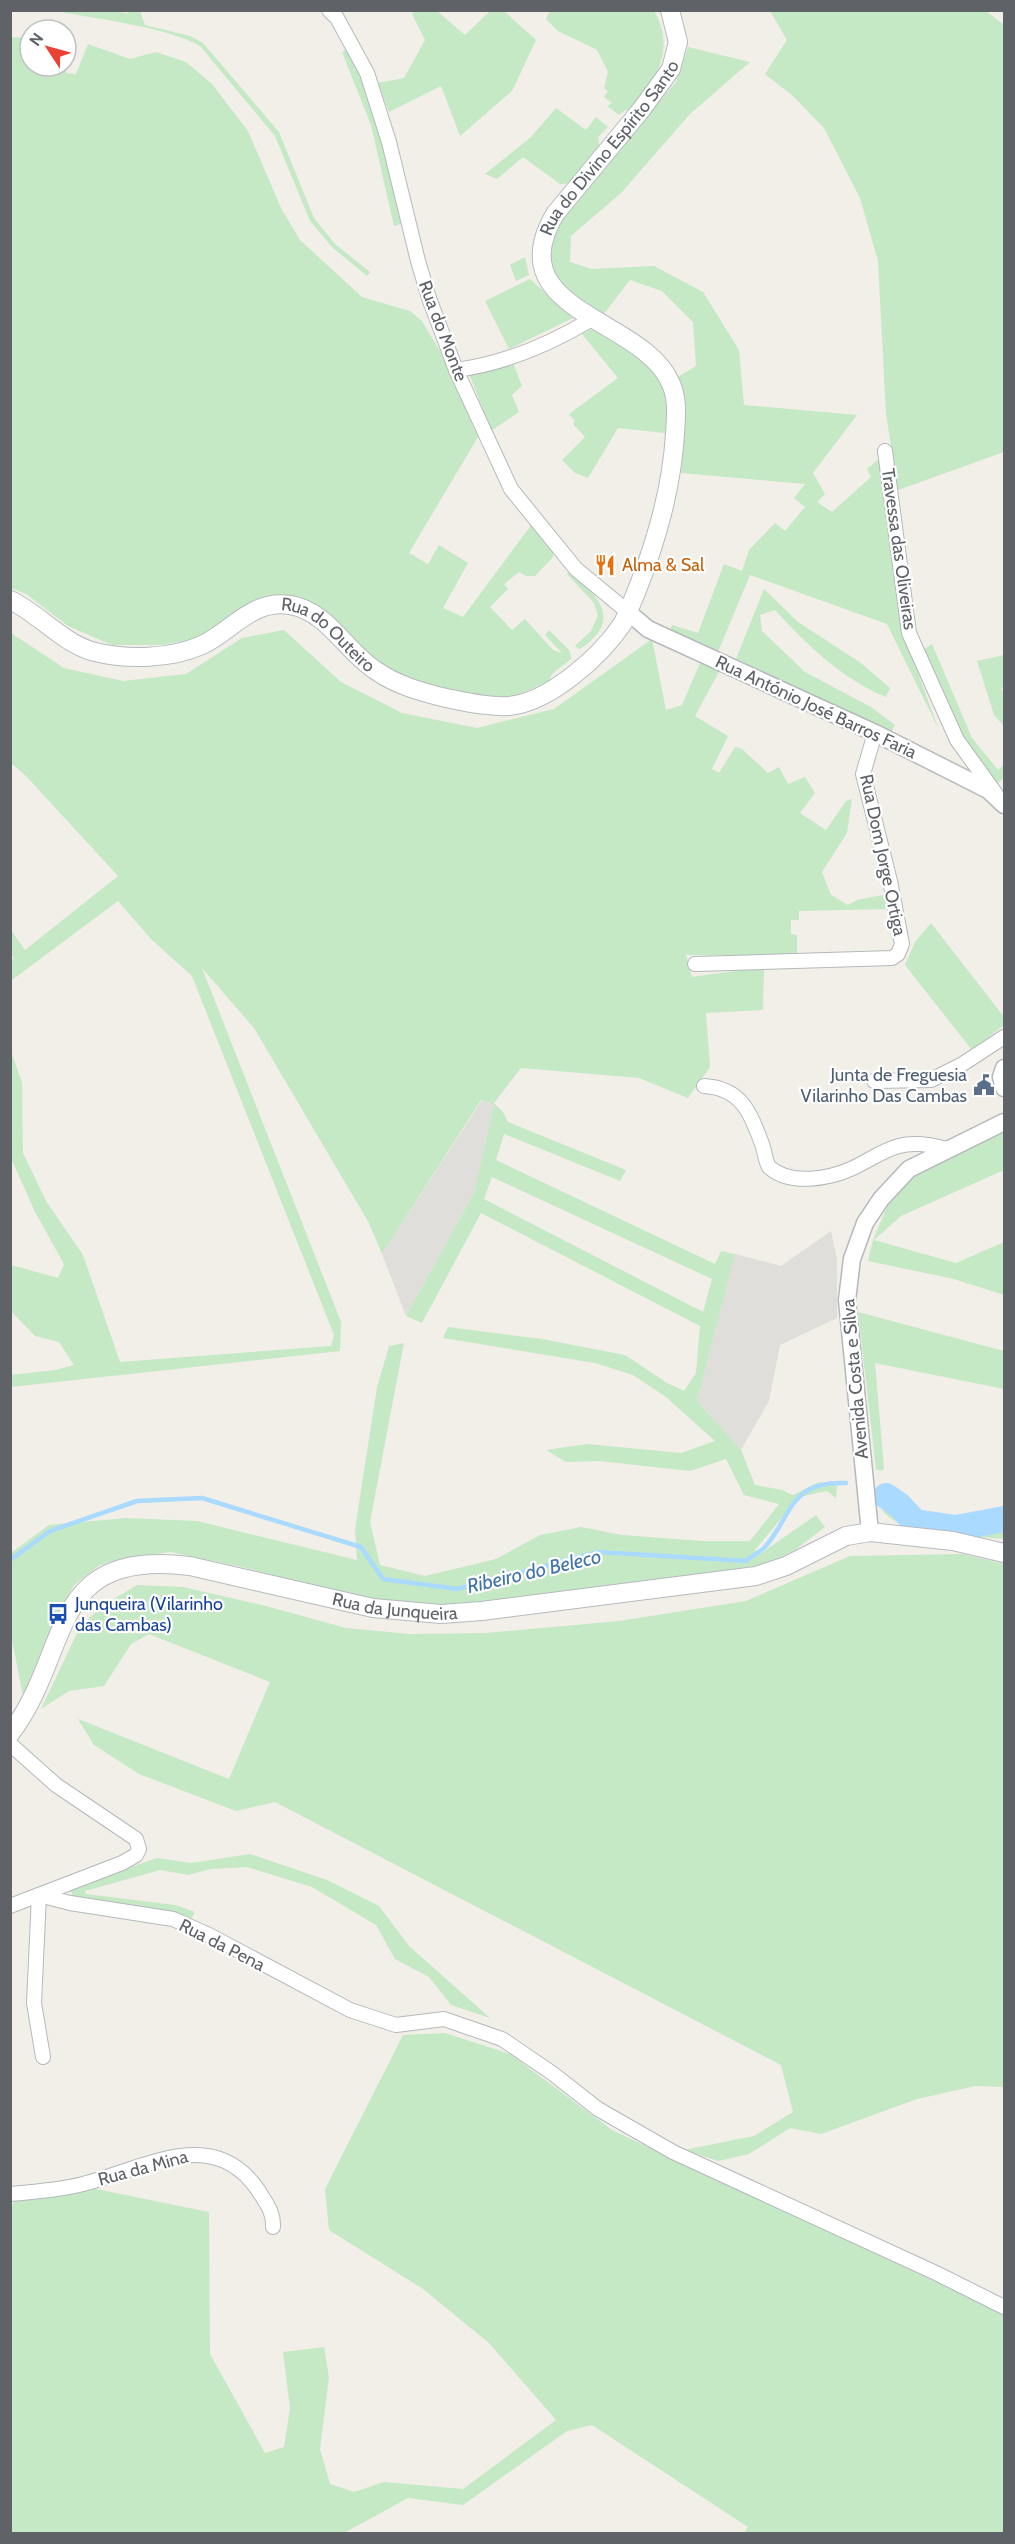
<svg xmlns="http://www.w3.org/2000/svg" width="1015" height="2544" font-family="Cabin,sans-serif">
<rect width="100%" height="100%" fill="#f1efe8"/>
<g fill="#e0deda">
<path d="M482,1100l12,4 -20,89 -68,123 -24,-62z"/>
<path d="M831,1231l6,28v59l-57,27 -11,56 -28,49 -44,-49 38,-147 46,12z"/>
</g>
<g fill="#c5e8c5" fill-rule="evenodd">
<path d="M114,10l14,4 -1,-3h13l5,14 45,11 13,7 76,89 35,86 21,26 35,28 -3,4 -34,-28 -23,-27 -35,-85 -75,-90c-33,-19 -104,-27 -144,-35z"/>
<path d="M415,11h22l28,24 25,-24h14l32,29 -24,51 -52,45 -19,-50 -52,26 -11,-29 26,-5 21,-38 -13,-26z"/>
<path d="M550,11h104c22,37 3,67 -21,98l-9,2 -5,4 -12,-9 5,-3 -8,-6 4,-6 -4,-3 4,-16 -11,-22 -39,-19 -12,-12z"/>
<path d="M770,11h216l18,14v427l-106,38 -12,-76 -8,-153 -18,-63 -36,-70 -31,-32 -28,-22 22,-34z"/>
<path d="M11,37l19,1v28h36v-24h2l-2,31 10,1 12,-30 42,15 26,-7 30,10 26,22 36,47 33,77 19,32 62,57 48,14 12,10 19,32 37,84 -69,116 19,11 11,-19 29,18 -25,45 20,9 69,-93 21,27v6l-18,19h-9l-7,-4 -15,12 4,5 -18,18 22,23 13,-11 28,31 9,3 -17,-18 4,-5 21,21 1,8 -19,15 -3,7 -40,18 -31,-2 -73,-19 -129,-82 -78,43 -37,6h-49l-44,-19 -42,-32 -15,-6z"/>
<path d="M688,47l62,15 -60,52 -69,79 -50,43 -1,26 22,7 62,-3 49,26 36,58 5,55 113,10 -44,58 12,21 -8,8 15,10 39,-35 -4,-8 13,-11 23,174 36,98 -52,-106 -137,-49 -32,77 -48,-21 2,-6 26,8 26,-69 18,7 7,-21 26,-27 10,8 20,-24 -11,-9 11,-14 -124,-11 3,-67 -8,-28 20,-12 -3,-44 -31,-31 -32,-11 -27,35 -39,-26 -15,-28 1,-24 14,-23 112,-132z"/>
<path d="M348,49c28,54 39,116 53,175l-7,2 -23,-101 -29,-73z"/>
<path d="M556,108l30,22 10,-13 12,10 -10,10 2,12 -27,34 -13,1 -37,-27 -26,22 -12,-5 46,-37z"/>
<path d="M525,257l4,18 -13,6 -6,-16z"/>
<path d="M530,279l43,39 -64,31 -24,-48z"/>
<path d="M594,328c29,18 67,35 74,72 1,10 -2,23 -3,33l-47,-5 -30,50 -13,-5 -13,-13 23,-23 -12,-13 2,-3 -6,-7 49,-36 -36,-44z"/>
<path d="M512,360l10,26 -10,9 7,17 -28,19 -21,-55z"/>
<path d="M571,570c15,17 46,40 26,64 -6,6 -9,11 -18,15l-4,-3 16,-15 7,-16 -4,-12 -27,-29z"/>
<path d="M764,589l34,33 63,41 29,25 -4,9c-44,-18 -80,-53 -111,-87l-15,5 2,16 43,41 66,35 24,18 -5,10 -154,-76z"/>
<path d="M284,630l57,52 61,31 75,15 77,-19 98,-70 14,71 16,-5 19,-44 19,9 -25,46 33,20 -16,33 7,4 16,-26 7,2 26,24 11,-6 9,17 17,-7 10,16 -15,20 26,17 20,-29 6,-2 -5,34 -25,39 9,23 17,10 9,-5 31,-6 3,15 -92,2v9h-8v14l6,1v21l-111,-1 6,22 72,-10 -1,43 -57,3 4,54 -22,31 -49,-20 -118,-10 -27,35 9,9 5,10 118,48 -6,11 -116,-47 -8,26 219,104 6,-13 14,3 -38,147 44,49 14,35 27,5 11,5 26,-13 18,4 -1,12 -9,-7 -28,6 -44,53 2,6 59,-41 9,12 -30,23 -42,21 -287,36 -67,-4 -55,-8 -102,-28 -71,-15 -42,5 -29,8 -25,19 -20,34 -32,78 -12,-61v-82l38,-28 77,-7 71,3 160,39 -2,-31 22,-142 12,-41 15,-3 -34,179 10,43 45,11 71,-17 44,-24 41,-8 41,8 80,6h48l29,-37 -35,-9 -18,-36 -36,12 -91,-10 -33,1 -20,-12 41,-6 94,9 34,-12 -49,-44 -33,-22 -38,-12 -152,-25 5,-11 94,12 83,16 42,28 17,8 12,-18 4,-47 -219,-113 -59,110 -16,-7 68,-123 20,-89 -13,-4 -99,154 -13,-31 -115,-195 -52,-60 139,354 -1,29 -329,36v-12l44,-5 19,-5 -15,-23 -24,-6 -24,-25v-46l47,13 6,-14 -29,-52 -24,-54 -1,-110 12,35 1,70 23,48 37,54 37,107 211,-16 3,-11 -142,-359 -41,-37 -33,-38 -106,79 -1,-2v-17l3,-3 -3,-4v-24l14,20 93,-74 -92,-100 -15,-13v-130l53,35 59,13 63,-7 56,-36zM492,1177l220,102 -9,33 -219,-113z"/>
<path d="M932,644l40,94 26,32 6,-6v13l-7,7 -34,-42 -42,-91z"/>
<path d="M1004,655v30l-3,4 3,5v32l-10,-11 -17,-54z"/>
<path d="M931,923l73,94v8l-32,25 -67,-85 10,-23z"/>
<path d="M1004,1131v39l-103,46 -27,24 82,23 48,-21v53l-50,-16 -86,-18 5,-21 14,-33 30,-34z"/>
<path d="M858,1312l146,39v38l-129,-26 9,106 -4,2 -4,-2z"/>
<path d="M882,1484l8,3 13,18 19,10 53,5 29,-9v28c-27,-3 -105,-4 -121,-28 -3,-6 -4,-16 -5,-23z"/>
<path d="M963,1554l41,10v523l-29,-1 -58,13 -96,35 -31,-6 -41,26 -31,7 -34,-11 70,-14 39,-24 -12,-47 -506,-263 -39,9 -97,-37 -45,-29 -16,-26 151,60 41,-97 -121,-48 -18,10 -27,42 -35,5 -28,18 40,-84 26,-22 30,-18 46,2 83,19 80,22 64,6 75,-1 134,-12 127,-20 104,-45z"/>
<path d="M250,1854l77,26 52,26 30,40 81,72 -39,-13 -22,-28 -34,-18 -19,-34 -64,-38 -65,-20 -36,2 -23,6 -28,-5 -75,21 1,3 89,11 20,7 -5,10 -117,-25 -2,-6 5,-5 81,-28 34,5z"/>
<path d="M445,2033l65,21 102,76 371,174 21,12v217h-260l4,-6 -156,-102 -25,6 -104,74 -55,-7 -64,35 -333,1 -1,-322 4,-11 82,-12 113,23 1,142 55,99 19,-6 6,-39 -7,-56 41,-5 5,30 -9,72 10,35 24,8 30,-10 79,7 93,-69 -67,-77 -66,-54 -94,-59 -4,-41 78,-154z"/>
</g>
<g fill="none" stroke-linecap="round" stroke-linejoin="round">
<path stroke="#aadaff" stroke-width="4.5" d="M10,1560l40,-29 87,-30 65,-3 159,49 22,32 74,10 141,-37 148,9c6,-5 14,-9 19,-14 29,-34 24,-66 81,-64"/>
<path stroke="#aadaff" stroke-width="26" d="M886,1496l13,9 16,17 41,6 48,-9"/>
<defs>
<g id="minor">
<path d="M329,10l8,8 30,55 22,69 29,119 11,37 27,72 55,119 65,80 52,43"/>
<path d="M456,370c47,-6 96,-27 136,-51"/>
<path d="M885,451l24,182 48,107 39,54"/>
<path d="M695,964l197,-6 6,-4 4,-10 -12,-63 -27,-107 12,-41"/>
<path d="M874,1081l57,-1 30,-15 43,-28"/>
<path d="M704,1086c37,2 46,26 58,58 3,8 3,16 7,23 21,19 60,12 84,1 15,-7 30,-18 46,-22 17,-5 33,0 50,3"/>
<path d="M10,1744l46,41 80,54 3,10 -3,6 -14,8 -112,43"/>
<path d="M43,2057l-9,-54 5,-108 31,8 103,16 36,16 141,75 46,15 48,-6 58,20 50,34 46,36 75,43 263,121 68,34"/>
<path d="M10,2194c24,-2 50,-4 73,-10 61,-15 130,-60 175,6 8,13 16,22 15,37"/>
</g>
<g id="tertiary">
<path d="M628,612l20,17 227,104 113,57 16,15"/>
<path d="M1004,1068l-3,9 3,11"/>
<path d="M870,1532l-23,-232 5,-41 13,-36 16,-24 28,-30 95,-47"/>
</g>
<g id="secondary">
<path id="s1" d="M10,600c30,14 53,44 85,52 32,8 76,7 107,-7 30,-14 50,-46 88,-40 37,6 55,45 85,65 21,15 46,22 71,28 20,4 41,9 63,8 41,-4 92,-50 114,-83 27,-60 48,-124 52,-189 1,-16 3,-35 -4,-50 -27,-67 -174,-71 -116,-170l86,-104 30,-41 7,-27 -8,-32"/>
<path id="s2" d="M10,1734c63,-82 35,-186 180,-168l183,42 68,6 41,-3 274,-35 30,-10 60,-30 24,-4 83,9 51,12"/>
</g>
</defs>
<use href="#minor" stroke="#b5b8bc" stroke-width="16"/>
<use href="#tertiary" stroke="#b5b8bc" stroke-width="19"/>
<use href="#secondary" stroke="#b6babf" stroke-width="20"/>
<use href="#minor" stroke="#fff" stroke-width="14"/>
<use href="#tertiary" stroke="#fff" stroke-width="16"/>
<use href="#secondary" stroke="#fff" stroke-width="18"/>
</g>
<defs>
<symbol id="restaurant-bare" viewBox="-9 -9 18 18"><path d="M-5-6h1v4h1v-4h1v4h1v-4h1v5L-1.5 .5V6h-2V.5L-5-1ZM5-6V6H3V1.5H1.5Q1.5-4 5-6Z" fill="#e8710a" stroke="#fff" stroke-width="2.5" paint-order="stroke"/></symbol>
<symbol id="civic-bare" viewBox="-9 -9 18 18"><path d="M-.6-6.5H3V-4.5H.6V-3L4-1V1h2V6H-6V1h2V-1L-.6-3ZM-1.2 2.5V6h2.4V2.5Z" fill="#5c6f8a" stroke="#fff" stroke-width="2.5" paint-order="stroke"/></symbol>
<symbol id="bus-bare" viewBox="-9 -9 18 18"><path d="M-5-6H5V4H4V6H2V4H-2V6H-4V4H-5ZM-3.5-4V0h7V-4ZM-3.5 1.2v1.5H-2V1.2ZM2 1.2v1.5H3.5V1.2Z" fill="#1a4fb4" stroke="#fff" stroke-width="2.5" paint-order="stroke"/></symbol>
</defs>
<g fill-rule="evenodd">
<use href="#restaurant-bare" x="590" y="550" width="30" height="30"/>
<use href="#civic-bare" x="969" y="1070" width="30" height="30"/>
<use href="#bus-bare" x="43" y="1599" width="30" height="30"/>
</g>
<g text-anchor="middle" stroke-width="4.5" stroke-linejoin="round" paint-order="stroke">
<g font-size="18" fill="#5f6368" stroke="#fff">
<text dy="6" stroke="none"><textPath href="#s1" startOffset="1268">Rua do Divino Espírito Santo</textPath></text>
<text transform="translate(443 331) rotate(69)" y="6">Rua do Monte</text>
<text transform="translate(899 549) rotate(82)" y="6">Travessa das Oliveiras</text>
<text dy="6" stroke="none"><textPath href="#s1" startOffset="357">Rua do Outeiro</textPath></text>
<text transform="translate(816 707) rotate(25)" y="6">Rua António José Barros Faria</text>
<text transform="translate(883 855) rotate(78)" y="6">Rua Dom Jorge Ortiga</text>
<text transform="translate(855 1379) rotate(-95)" y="6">Avenida Costa e Silva</text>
<text dy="6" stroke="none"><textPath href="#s2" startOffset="484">Rua da Junqueira</textPath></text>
<text transform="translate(222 1945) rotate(27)" y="6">Rua da Pena</text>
<text transform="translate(143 2168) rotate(-15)" y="6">Rua da Mina</text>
</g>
<g font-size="18" fill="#c56008" stroke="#fff" text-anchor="start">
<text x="622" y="571">Alma &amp; Sal</text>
</g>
<g font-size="18" fill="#4e5e75" stroke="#fff" text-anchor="end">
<text x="967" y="1081">Junta de Freguesia<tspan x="967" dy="21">Vilarinho Das Cambas</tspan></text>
</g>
<g font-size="18" fill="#164399" stroke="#fff" text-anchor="start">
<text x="75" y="1610">Junqueira (Vilarinho<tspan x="75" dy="21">das Cambas)</tspan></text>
</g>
<g font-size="20" font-style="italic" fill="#4174aa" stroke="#fff">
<text transform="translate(534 1571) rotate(-13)" y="7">Ribeiro do Beleco</text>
</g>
</g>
<rect width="1015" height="2544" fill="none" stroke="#5f6368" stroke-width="24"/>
<g transform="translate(48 48) rotate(306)"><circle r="28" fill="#ffffff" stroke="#bfc1c3" stroke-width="1.5"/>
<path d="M0-4.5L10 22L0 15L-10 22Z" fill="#ea4335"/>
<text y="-9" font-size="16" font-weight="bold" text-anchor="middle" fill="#5f6368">N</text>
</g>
</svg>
